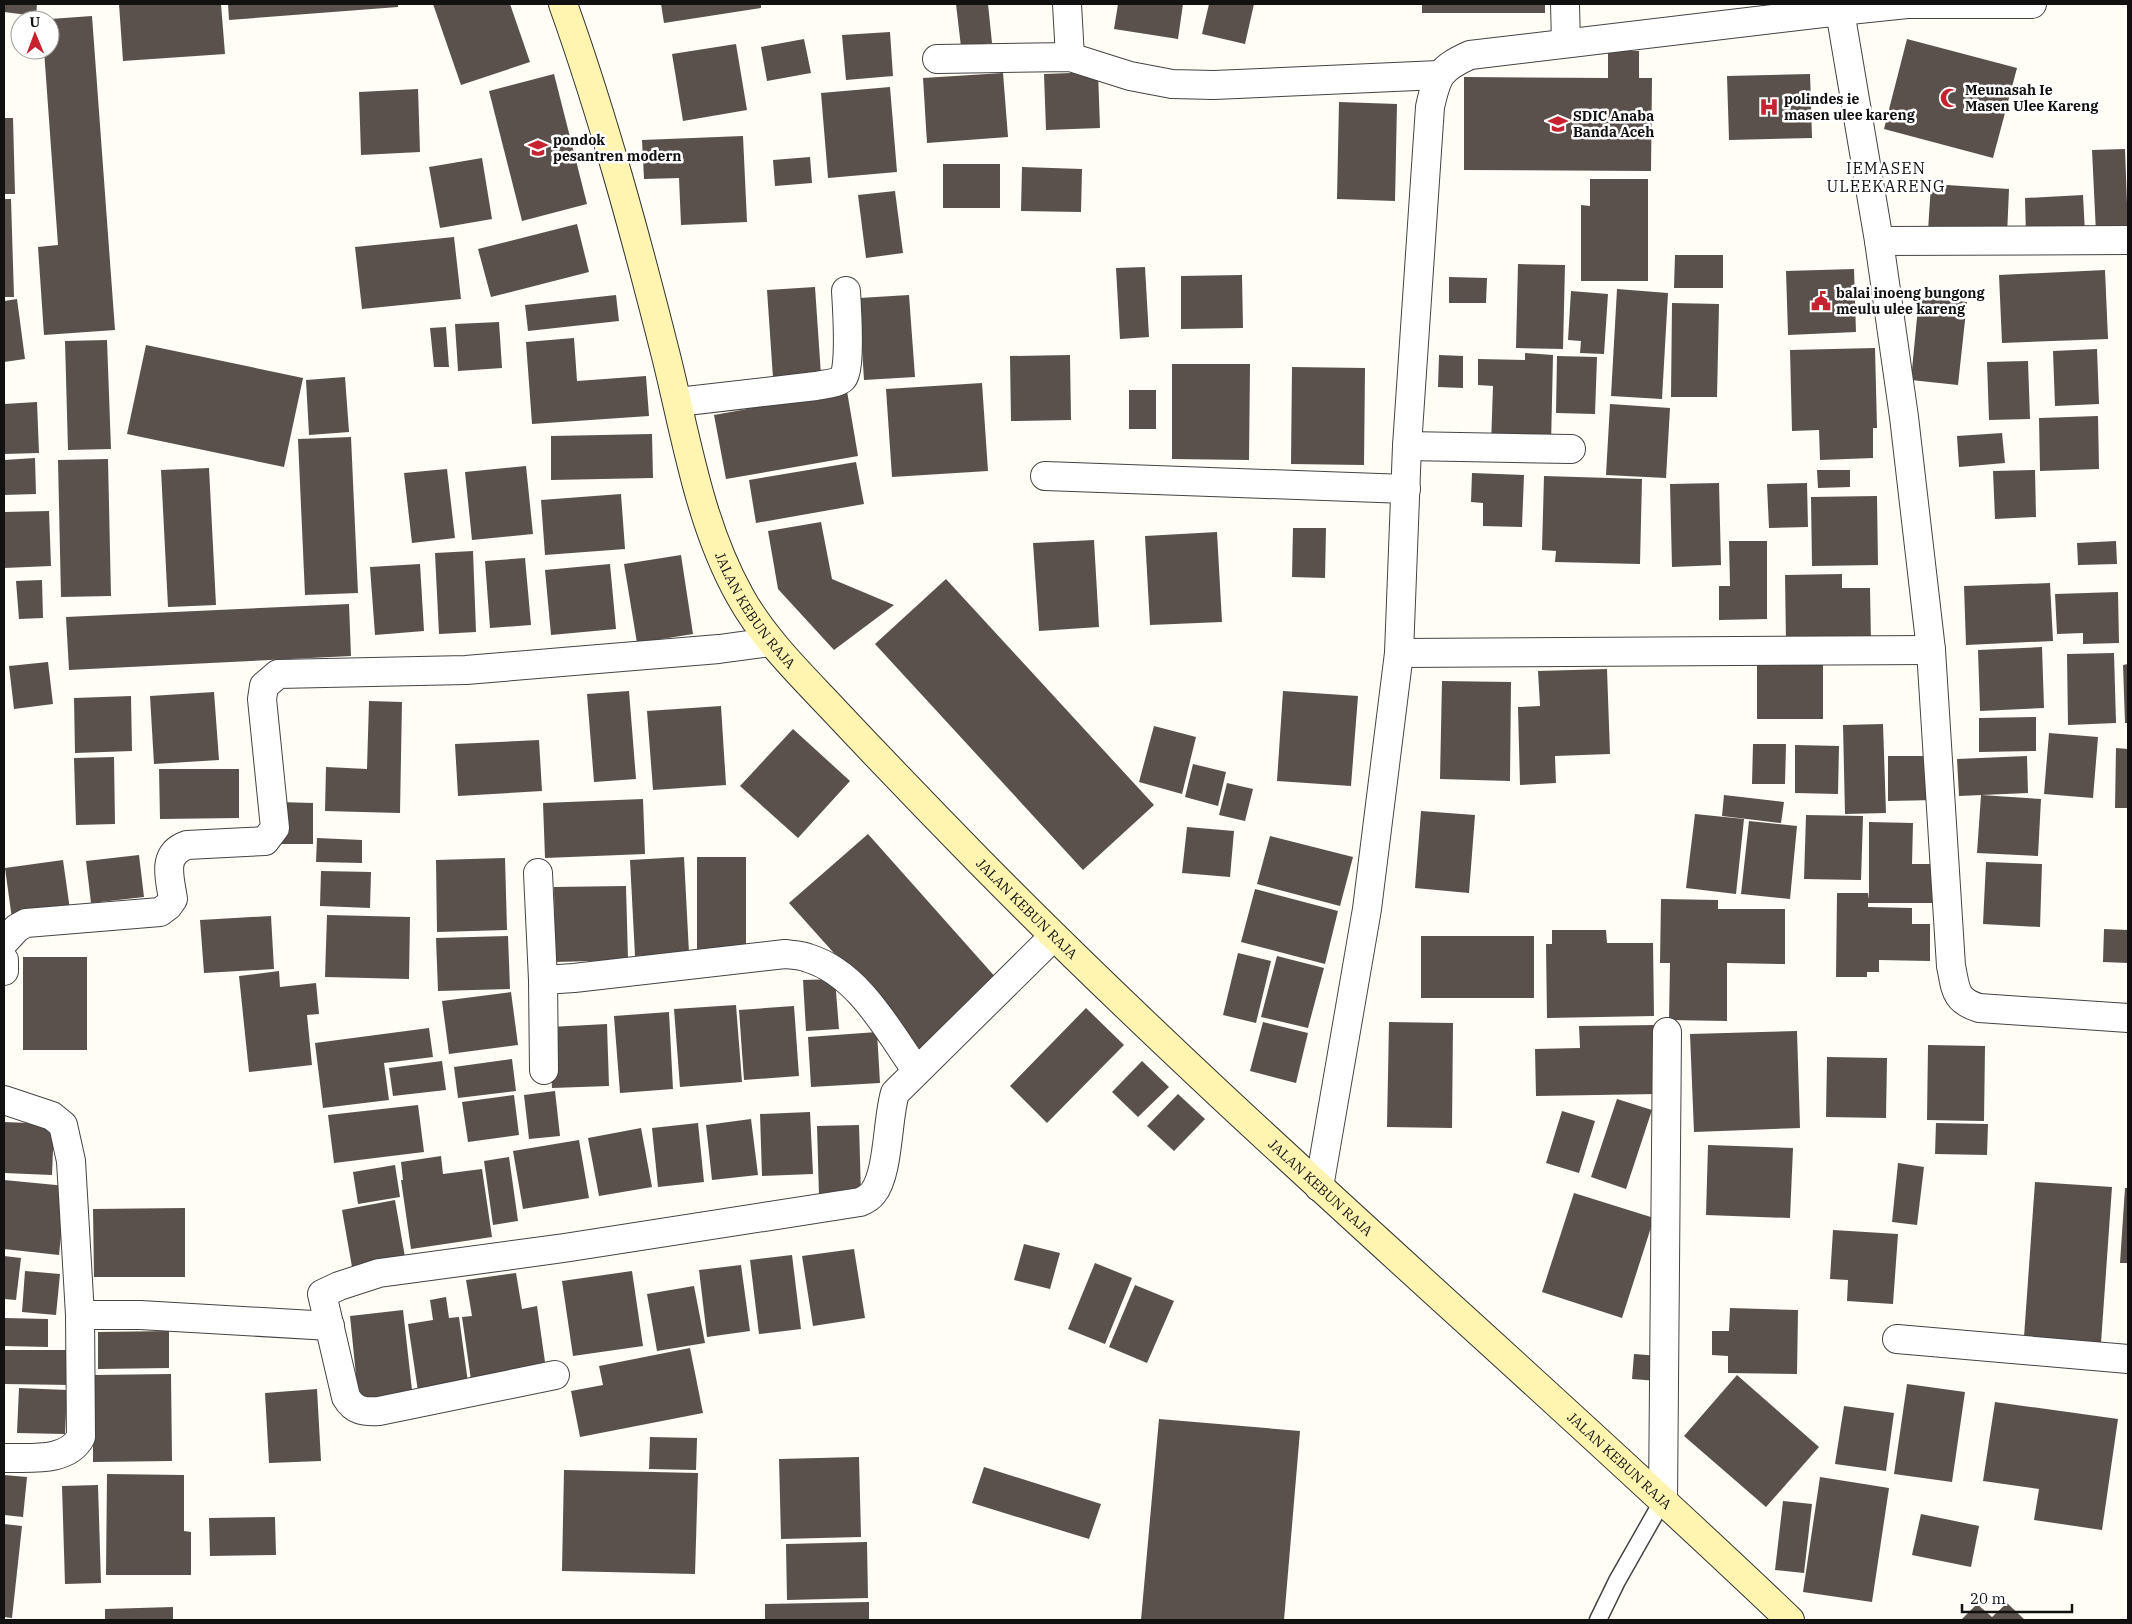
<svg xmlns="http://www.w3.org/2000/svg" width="2132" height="1624" font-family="'IBM Plex Serif',serif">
<rect width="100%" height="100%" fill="#fffdf5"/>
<g fill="#5a514d">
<path d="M4,4h33l-1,12 -32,-4z"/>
<path d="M119,4h102l4,50 -102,7z"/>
<path d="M228,4h170v3l-169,13z"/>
<path d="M433,4h77l20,58 -69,23z"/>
<path d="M661,4h100v4l-97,15z"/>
<path d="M956,4h32l4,39 -31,4z"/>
<path d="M1118,4h65l-5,35 -64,-10z"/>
<path d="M1209,4h45l-9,40 -43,-10z"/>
<rect x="1422" y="4" width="123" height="9"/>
<path d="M92,16l23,314 -71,5 -6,-88 20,-2 -14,-195h6v-31z"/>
<path d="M890,32l3,44 -47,4 -4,-45z"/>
<path d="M804,39l7,34 -44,8 -6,-34z"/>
<path d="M1907,39l110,29 -24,90 -109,-29z"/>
<path d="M736,44l11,66 -64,11 -11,-67z"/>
<path d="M1608,51h31v27h13l-1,93 -187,-1v-93l144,1z"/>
<path d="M1098,72l2,56 -54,2 -2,-56z"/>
<path d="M1003,73l5,64 -81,6 -4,-65z"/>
<path d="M554,74l33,130 -65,17 -33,-130z"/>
<path d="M1810,74l2,64 -83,2 -2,-64z"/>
<path d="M890,87l7,85 -69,6 -7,-85z"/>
<path d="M418,89l2,63 -59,3 -2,-63z"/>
<path d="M1339,102l58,2 -2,97 -58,-2z"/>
<path d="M4,118h9l2,76h-11z"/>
<path d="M743,136l4,86 -66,3 -2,-47 -35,1 -2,-39z"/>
<path d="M2125,149l3,82 -32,2 -4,-83z"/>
<path d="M810,157l2,26 -37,3 -2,-26z"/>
<path d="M482,158l10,61 -52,9 -11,-61z"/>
<rect x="943" y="164" width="57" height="44"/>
<path d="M1022,167l60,2 -1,43 -60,-1z"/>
<path d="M1590,179h58v102h-67v-76l9,1z"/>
<path d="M1931,184l78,5 -2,47 -79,-5z"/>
<path d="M895,191l8,62 -37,5 -8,-63z"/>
<path d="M2083,195l2,38 -59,3 -1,-38z"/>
<path d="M4,199h7l3,98h-10z"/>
<path d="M577,224l12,48 -98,25 -13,-48z"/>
<path d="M454,237l7,62 -99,10 -7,-62z"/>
<path d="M1675,255h48v33h-49z"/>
<path d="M1518,264l47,1 -2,84 -47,-1z"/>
<path d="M1145,267l4,70 -29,2 -4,-71z"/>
<path d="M1854,269l2,63 -68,3 -2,-64z"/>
<path d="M2105,270l3,69 -106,4 -3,-68z"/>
<path d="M1242,275l1,53 -62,1v-53z"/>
<path d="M1449,277l38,1 -1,25h-37z"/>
<path d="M815,287l6,88 -48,3 -6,-88z"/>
<path d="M1617,289l51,4 -6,106 -51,-3z"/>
<path d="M1571,291l37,3 -4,60 -24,-1 1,-12 -13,-1z"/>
<path d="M616,295l3,26 -91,10 -3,-26z"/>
<path d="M909,295l6,82 -51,3 -5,-82z"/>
<path d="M1919,297l48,5 -9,83 -47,-5z"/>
<path d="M17,299l8,60 -21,3v-61z"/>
<path d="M1672,303l47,1 -2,93h-46z"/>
<path d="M499,322l3,46 -44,3 -3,-47z"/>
<path d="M446,327l3,40h-15l-4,-39z"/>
<path d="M574,338l3,43 69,-5 3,40 -117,8 -6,-82z"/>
<path d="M107,340l4,109 -43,1 -3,-109z"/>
<path d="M146,345l157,33 -19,89 -157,-33z"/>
<path d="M1875,348l2,80h-4v30l-53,2 -1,-30 -27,1 -2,-81z"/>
<path d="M2097,349l2,55 -44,2 -2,-55z"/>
<path d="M1525,353l28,2 -2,91 -60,-1 2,-59 -15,-1v-26l47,1z"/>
<path d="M1070,355l1,65 -60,1 -1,-65z"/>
<path d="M1439,355l24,1v32l-25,-1z"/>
<path d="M1557,356l40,1 -2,57 -39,-1z"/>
<path d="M2028,361l2,58 -41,1 -2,-58z"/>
<path d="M1172,364h78l-1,96 -77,-1z"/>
<path d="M1292,367l73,1 -1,97 -73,-1z"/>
<path d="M345,377l4,55 -40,3 -3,-55z"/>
<path d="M982,383l6,88 -96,6 -6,-88z"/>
<rect x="1129" y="390" width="27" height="39"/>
<path d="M847,391l11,65 -132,23 -12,-64z"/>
<path d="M37,402l2,51 -35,1v-50z"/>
<path d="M1610,404l60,4 -4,70 -60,-3z"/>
<path d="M2098,416l1,53 -59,2 -1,-53z"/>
<path d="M2002,433l3,30 -46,4 -2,-31z"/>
<path d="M652,434l1,44 -102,2v-44z"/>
<path d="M351,437l7,156 -53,2 -7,-156z"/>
<path d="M35,458l1,36 -32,1v-35z"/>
<path d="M108,459l3,137 -50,1 -3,-137z"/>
<path d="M856,462l8,42 -108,19 -7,-43z"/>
<path d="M526,466l7,68 -61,6 -7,-68z"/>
<path d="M209,468l7,137 -48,2 -7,-137z"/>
<path d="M447,469l8,69 -43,5 -8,-70z"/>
<path d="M1817,470h33v17l-32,1z"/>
<path d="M2035,470l1,47 -41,2 -2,-48z"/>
<path d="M1472,473l52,2 -2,52 -39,-1v-23l-12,-1z"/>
<path d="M1544,476l98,3 -2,85 -85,-2 1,-11 -14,-1z"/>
<path d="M1719,483l2,82 -49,2 -2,-83z"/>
<path d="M1807,483l1,44 -39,1 -2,-44z"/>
<path d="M621,494l4,55 -80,6 -4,-55z"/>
<path d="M1877,496l1,69 -66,1 -1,-69z"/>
<path d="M49,511l2,55 -47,2v-56z"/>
<path d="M821,522l11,57 62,26 -60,45 -56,-61 -10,-58z"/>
<path d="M1293,528h33l-1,50 -33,-1z"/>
<path d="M1217,532l5,90 -72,3 -5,-89z"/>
<path d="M1094,540l5,87 -60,4 -6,-88z"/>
<path d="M1729,541h38v78l-48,1v-34h11z"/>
<path d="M2116,541l1,23 -39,1 -1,-22z"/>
<path d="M473,551l3,81 -37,2 -4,-81z"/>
<path d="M681,555l12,79 -56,9 -13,-79z"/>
<path d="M525,558l6,67 -41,3 -5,-67z"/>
<path d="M420,564l4,67 -49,4 -5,-68z"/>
<path d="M610,564l6,65 -65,6 -6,-65z"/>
<path d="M1842,574v14h28l1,54 -85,1 -1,-68z"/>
<path d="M946,579l208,226 -71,65 -208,-226z"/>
<path d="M42,580l1,38 -24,1 -3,-38z"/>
<path d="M2050,583l3,58 -87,4 -2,-59z"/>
<path d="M2118,592l1,51 -36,1v-11l-26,1 -2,-40z"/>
<path d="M349,604l2,52 -282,14 -3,-53z"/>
<path d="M2042,647l2,61 -64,3 -2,-61z"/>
<path d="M2114,653l2,70 -48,2 -1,-71z"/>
<path d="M48,662l5,42 -39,5 -5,-43z"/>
<rect x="1757" y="664" width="66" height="55"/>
<path d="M2128,664v59h-3l-2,-58z"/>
<path d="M1607,669l3,85 -55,2 1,27 -36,2 -2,-78 22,-1 -2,-35z"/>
<path d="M1442,681l69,1 -1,99 -70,-2z"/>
<path d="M629,691l7,88 -42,3 -7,-88z"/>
<path d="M1283,691l75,5 -7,90 -74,-5z"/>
<path d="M214,692l5,68 -65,4 -4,-68z"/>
<path d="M131,696l1,55 -57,2 -1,-55z"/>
<path d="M369,701l33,1 -2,111 -75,-2 1,-44 41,2z"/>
<path d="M721,706l5,79 -73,5 -6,-79z"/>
<path d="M2036,717v34l-57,1v-34z"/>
<path d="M1883,724l3,89 -41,1 -2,-89z"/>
<path d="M1154,726l42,11 -14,57 -43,-12z"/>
<path d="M793,729l57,52 -52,57 -58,-52z"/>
<path d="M2049,733l49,4 -5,61 -49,-4z"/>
<path d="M539,740l3,51 -84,5 -3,-52z"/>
<path d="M1753,744h33l-1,40h-33z"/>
<path d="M1795,745l44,1 -1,48 -43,-1z"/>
<path d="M2116,748l12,1v59h-13z"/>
<path d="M1888,756h48v44l-48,1z"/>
<path d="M2027,756l1,37 -69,3 -2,-37z"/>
<path d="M114,757l1,67 -39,1 -2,-67z"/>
<path d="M1193,764l33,8 -8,34 -33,-9z"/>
<path d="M159,769h80v49l-79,1z"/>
<path d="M1227,783l26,6 -8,32 -26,-6z"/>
<path d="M1724,795l60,7 -3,21 -59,-7z"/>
<path d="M1981,795l60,4 -3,57 -61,-3z"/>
<path d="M643,799l2,55 -100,4 -2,-55z"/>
<path d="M279,802l34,1v41h-35z"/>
<path d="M1421,811l54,4 -6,78 -54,-5z"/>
<path d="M1695,814l49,5 -8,75 -50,-6z"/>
<path d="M1806,815l57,1 -2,64 -57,-1z"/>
<path d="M1749,821l48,5 -7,73 -49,-5z"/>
<path d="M1869,822l44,1 -1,41h28l-1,39h-71v4l44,1v16h18v37l-51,-1v12h-12v5h-31l1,-84h31l1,6z"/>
<path d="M1187,827l47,4 -4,46 -48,-4z"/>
<path d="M868,834l130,146 -78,69 -131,-146z"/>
<path d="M1270,836l83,21 -13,49 -83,-22z"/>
<path d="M317,838l45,2v23l-46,-1z"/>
<path d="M139,855l5,42 -53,6 -5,-42z"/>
<path d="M684,857l5,96 -54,3 -5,-96z"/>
<path d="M697,857h49v98l-49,-1z"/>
<path d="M505,858l2,72 -70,2 -1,-72z"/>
<path d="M63,860l7,50 -58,9 -7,-51z"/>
<path d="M1986,862l56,2 -2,63 -57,-3z"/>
<path d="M321,871l50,1 -1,36 -50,-2z"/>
<path d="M626,886l2,74 -73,2 -1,-75z"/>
<path d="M1255,889l83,22 -13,53 -84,-22z"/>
<path d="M1661,899l57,1v9h67v55l-58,-1v58l-58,-1 1,-57h-10z"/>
<path d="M327,915l83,2 -1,62 -84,-2z"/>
<path d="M271,916l3,53 -70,4 -4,-53z"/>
<path d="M2104,929l24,1v33l-25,-1z"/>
<path d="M1552,930h54l1,13h46l1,73 -107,2 -1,-74h6z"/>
<path d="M508,936l2,53 -72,2 -2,-53z"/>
<rect x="1421" y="936" width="113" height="62"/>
<path d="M1238,953l33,8 -15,62 -33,-8z"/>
<path d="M1277,956l47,12 -16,60 -47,-11z"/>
<rect x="23" y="957" width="64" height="93"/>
<path d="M279,971l1,16 36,-4 3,31 -12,1 5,50 -63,7 -10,-96z"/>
<path d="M835,979l4,50 -33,2 -3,-51z"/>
<path d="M511,992l7,53 -69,9 -7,-53z"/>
<path d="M736,1005l6,77 -62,5 -6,-78z"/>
<path d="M794,1006l5,70 -55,4 -5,-70z"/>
<path d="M1086,1008l38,37 -77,78 -37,-37z"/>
<path d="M669,1012l4,77 -53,4 -6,-77z"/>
<path d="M1263,1022l45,11 -12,50 -46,-12z"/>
<path d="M1389,1022l64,1 -1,105 -65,-1z"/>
<path d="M607,1024l2,62 -57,2 -3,-61z"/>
<path d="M1656,1025l1,69 -121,2 -1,-47 45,-1 -1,-22z"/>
<path d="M429,1028l4,29 -49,6 5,37 -66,8 -8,-65z"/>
<path d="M1797,1031l3,97 -106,4 -4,-98z"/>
<path d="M877,1032l3,51 -69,4 -3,-50z"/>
<path d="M1928,1045l57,1 -1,75 -57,-1z"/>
<path d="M1827,1057l60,1 -1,60 -60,-1z"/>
<path d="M512,1059l4,32 -58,7 -4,-31z"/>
<path d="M442,1061l4,29 -53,6 -4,-28z"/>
<path d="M1142,1061l27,26 -31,30 -26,-25z"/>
<path d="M555,1091l5,45 -31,3 -5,-44z"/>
<path d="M1178,1094l27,25 -31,32 -27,-25z"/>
<path d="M514,1095l5,40 -51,7 -6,-40z"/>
<path d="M1617,1099l35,11 -26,79 -35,-12z"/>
<path d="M418,1105l6,47 -90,11 -6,-48z"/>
<path d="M1562,1111l33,10 -16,52 -33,-10z"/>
<path d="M810,1112l3,62 -51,2 -2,-62z"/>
<path d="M751,1119l7,56 -46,5 -6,-55z"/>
<path d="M4,1122l50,2 -2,51 -48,-2z"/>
<path d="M698,1123l6,59 -46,5 -6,-59z"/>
<path d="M1936,1123l52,1 -1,31 -52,-1z"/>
<path d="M859,1125l2,69 -42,2 -2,-70z"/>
<path d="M641,1128l11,59 -53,9 -11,-58z"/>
<path d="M579,1140l10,58 -66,11 -10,-58z"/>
<path d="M1708,1145l85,3 -3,70 -84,-3z"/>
<path d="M441,1156l2,18 39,-5 10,68 -81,12 -10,-69h2l-2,-18z"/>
<path d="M509,1157l9,64 -25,4 -9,-64z"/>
<path d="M1898,1163l26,4 -7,58 -25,-3z"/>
<path d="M395,1165l5,32 -42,7 -5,-32z"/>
<path d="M4,1180l62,6 -7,69 -55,-6z"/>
<path d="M2035,1182l77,5 -11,156 -77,-6z"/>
<path d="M2125,1188h3v75h-8z"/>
<path d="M1574,1193l80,25 -32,100 -80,-26z"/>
<path d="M395,1200l10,57 -53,10 -10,-57z"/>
<path d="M185,1208v69h-91l-1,-68z"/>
<path d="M1833,1230l65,4 -5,70 -46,-3 1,-21 -18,-1z"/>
<path d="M1024,1244l36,9 -10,36 -36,-9z"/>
<path d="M854,1249l11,69 -52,8 -11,-70z"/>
<path d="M792,1255l9,74 -42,5 -9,-74z"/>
<path d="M4,1256l17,2 -5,42 -12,-1z"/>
<path d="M1095,1263l37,15 -27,66 -37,-15z"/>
<path d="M741,1265l9,66 -43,6 -8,-67z"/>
<path d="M25,1271l35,3 -4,41 -34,-3z"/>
<path d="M632,1271l11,75 -70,10 -11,-75z"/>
<path d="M516,1273l6,36 15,-3 10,70 -75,11 -10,-70 10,-1 -6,-36z"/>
<path d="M1135,1285l39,16 -27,62 -38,-16z"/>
<path d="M694,1286l11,57 -48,8 -10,-57z"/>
<path d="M446,1297l3,21 10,-1 10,73 -50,8 -11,-74 25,-4 -3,-20z"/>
<path d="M1730,1308l68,2 -1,64 -69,-1v-17l-16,-1v-24h17z"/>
<path d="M403,1310l10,89 -54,6 -9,-89z"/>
<path d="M4,1318l44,1v28l-44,-1z"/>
<path d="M169,1331v37l-71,1v-37z"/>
<path d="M690,1348l13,65 -123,24 -9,-46 32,-6 -4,-19z"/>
<path d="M4,1350h67v35l-67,-1z"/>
<path d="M1634,1354l26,2 -2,25 -26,-2z"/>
<path d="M171,1374l1,87 -79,1v-87z"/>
<path d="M1737,1375l82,72 -53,60 -82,-71z"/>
<path d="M1907,1384l58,8 -13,90 -58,-8z"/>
<path d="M19,1388l48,2 -2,44 -48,-1z"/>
<path d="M317,1389l4,72 -52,2 -4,-70z"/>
<path d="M1995,1402l123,17 -16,111 -68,-10 5,-31 -56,-8z"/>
<path d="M1844,1406l50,7 -8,58 -51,-7z"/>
<path d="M1159,1419l141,12 -16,189h-143z"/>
<path d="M650,1437l47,1 -1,32 -47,-1z"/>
<path d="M859,1457l2,80 -80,2 -2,-80z"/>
<path d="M984,1467l117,37 -12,35 -117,-36z"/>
<path d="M564,1470l134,3 -3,101 -133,-3z"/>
<path d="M107,1474l77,1v56l7,1v43h-85z"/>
<path d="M4,1475l23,2 -4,40 -19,-2z"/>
<path d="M1820,1477l69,11 -17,114 -69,-10z"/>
<path d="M98,1485l3,98 -36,1 -3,-98z"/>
<path d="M1783,1501l29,3 -8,69 -29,-3z"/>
<path d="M1921,1514l58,12 -8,41 -59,-12z"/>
<path d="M275,1517l1,38 -66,1 -1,-38z"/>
<path d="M4,1524l18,2 -10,92 -8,-1z"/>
<path d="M867,1542l1,56 -81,2 -1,-56z"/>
<path d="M869,1602v18h-104v-16z"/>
<path d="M2007,1603l18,17h-64l16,-16 15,13z"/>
<path d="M173,1607v13h-68v-11z"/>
</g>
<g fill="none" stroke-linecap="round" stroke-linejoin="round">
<defs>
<path id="lane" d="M1598,1620l19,-39 46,-81"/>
<g id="street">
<path d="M1067,4l3,53"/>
<path d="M1565,4l1,39"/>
<path d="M1839,4l1,7 67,-7h125"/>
<path d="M937,59l133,-2 60,19 42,8 42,1 225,-10"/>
<path d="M1879,241l249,-1"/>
<path d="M678,402l138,-16c8,-2 21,-2 27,-8 8,-9 4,-71 3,-87"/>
<path d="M1407,446l164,3"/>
<path d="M1045,476l361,13"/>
<path d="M1399,653l532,-3"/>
<path d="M538,873l5,107"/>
<path d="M4,942l13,-14 9,-5 134,-11 8,-6 5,-7c-3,-21 -12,-45 14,-54l78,-4 10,-13 -13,-129 2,-13 14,-12 188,-4 253,-21 52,-7"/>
<path d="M4,960v11"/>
<path d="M544,1070l-1,-90 31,-2 211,-24c8,1 16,1 23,4 50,15 80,72 108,112"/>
<path d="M4,1100l48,16 11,9 8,36 9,154 1,122c-14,26 -52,20 -77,21"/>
<path d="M1319,1187l48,-278 32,-256 8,-207 23,-339c7,-31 9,-38 40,-52l370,-44 39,230 25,176 27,233 20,316c5,23 3,34 28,42l149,10"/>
<path d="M80,1315h60l190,11"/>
<path d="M1897,1339l231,20"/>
<path d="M555,1375l-176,36c-15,1 -25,0 -33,-14l-24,-103 17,-8 40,-13 185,-25 296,-46c5,-2 10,-5 13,-9 16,-20 14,-74 22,-100l158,-156"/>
<path d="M1663,1500l4,-468"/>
</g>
<g id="secondary">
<path id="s1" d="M563,4c41,115 73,233 103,352 20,80 33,167 74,240 23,42 60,78 93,113 48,51 96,101 145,151 260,264 544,504 812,760"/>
</g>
</defs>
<use href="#lane" stroke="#444" stroke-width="19"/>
<use href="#street" stroke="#444" stroke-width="30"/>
<use href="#secondary" stroke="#333" stroke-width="30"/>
<use href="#lane" stroke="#fff" stroke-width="16"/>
<use href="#street" stroke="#fff" stroke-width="28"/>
<use href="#secondary" stroke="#fff4b0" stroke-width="28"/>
</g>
<defs>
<symbol id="mosque-bare" viewBox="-9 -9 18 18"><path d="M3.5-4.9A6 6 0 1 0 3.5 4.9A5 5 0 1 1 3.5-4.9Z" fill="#c7222f" stroke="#fff" stroke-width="2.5" paint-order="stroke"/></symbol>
<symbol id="hospital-bare" viewBox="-9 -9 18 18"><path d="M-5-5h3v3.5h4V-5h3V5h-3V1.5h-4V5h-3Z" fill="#c7222f" stroke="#fff" stroke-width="2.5" paint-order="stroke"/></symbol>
<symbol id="school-bare" viewBox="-9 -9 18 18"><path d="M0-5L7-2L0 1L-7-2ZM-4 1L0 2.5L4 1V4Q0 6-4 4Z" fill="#c7222f" stroke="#fff" stroke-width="2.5" paint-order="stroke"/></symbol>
<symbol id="university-bare" viewBox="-9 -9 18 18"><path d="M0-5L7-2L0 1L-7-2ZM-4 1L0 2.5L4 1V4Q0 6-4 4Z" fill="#c7222f" stroke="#fff" stroke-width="2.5" paint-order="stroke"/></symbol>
<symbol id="civic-bare" viewBox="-9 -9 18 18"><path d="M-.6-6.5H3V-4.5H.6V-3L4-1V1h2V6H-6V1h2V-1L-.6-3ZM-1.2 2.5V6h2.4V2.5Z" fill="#c7222f" stroke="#fff" stroke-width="2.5" paint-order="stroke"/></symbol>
</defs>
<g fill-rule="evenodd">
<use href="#mosque-bare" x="1936" y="84" width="28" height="28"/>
<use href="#hospital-bare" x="1755" y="93" width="28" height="28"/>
<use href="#school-bare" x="1544" y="110" width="28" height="28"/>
<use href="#university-bare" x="524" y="134" width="28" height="28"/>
<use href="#civic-bare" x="1807" y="287" width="28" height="28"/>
</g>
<g text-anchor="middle" stroke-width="5" stroke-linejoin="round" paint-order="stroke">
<g font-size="14" font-weight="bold" fill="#111" stroke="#fff" text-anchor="start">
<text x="1965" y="95">Meunasah Ie<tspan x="1965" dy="16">Masen Ulee Kareng</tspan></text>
<text x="1784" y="104">polindes ie<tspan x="1784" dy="16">masen ulee kareng</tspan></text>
<text x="1573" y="121">SDIC Anaba<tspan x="1573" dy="16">Banda Aceh</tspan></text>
<text x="553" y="145">pondok<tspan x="553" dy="16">pesantren modern</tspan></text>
<text x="1836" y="298">balai inoeng bungong<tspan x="1836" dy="16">meulu ulee kareng</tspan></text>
</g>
<g font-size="14" fill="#111" stroke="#fff">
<text dy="5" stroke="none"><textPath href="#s1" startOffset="639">JALAN KEBUN RAJA</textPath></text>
<text dy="5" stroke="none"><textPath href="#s1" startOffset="1044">JALAN KEBUN RAJA</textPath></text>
<text dy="5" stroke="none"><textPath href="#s1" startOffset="1449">JALAN KEBUN RAJA</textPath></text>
<text dy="5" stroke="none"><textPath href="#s1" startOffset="1854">JALAN KEBUN RAJA</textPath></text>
</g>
<g font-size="16" letter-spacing="1" fill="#111" stroke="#fff">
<text x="1886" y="174">IEMASEN<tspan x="1886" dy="18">ULEEKARENG</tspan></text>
</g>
</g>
<rect width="2132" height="1624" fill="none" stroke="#111111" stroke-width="10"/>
<g transform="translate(35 35) rotate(359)"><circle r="24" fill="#ffffff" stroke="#a0a0a0"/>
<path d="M0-4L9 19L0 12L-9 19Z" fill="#c7222f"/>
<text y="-8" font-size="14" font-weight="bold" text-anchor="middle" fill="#111111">U</text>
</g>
<path d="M1962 1604v8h110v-8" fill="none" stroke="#111111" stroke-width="2.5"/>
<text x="1970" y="1604" font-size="15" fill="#111111" stroke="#ffffff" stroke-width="4" paint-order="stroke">20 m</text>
</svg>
